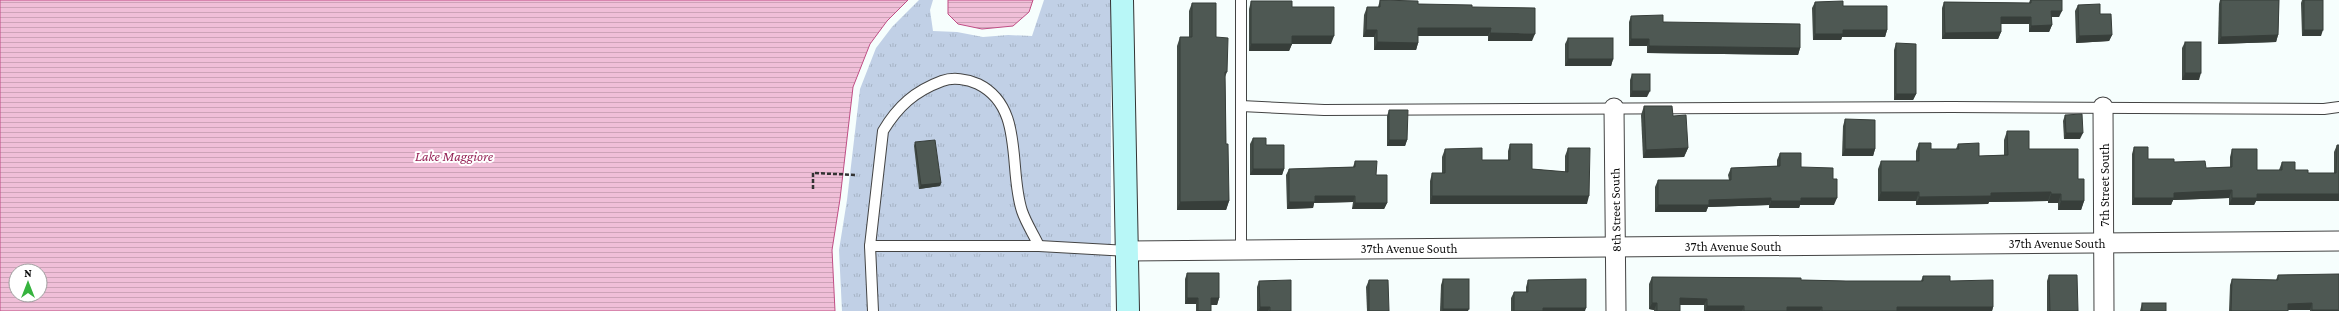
<svg xmlns="http://www.w3.org/2000/svg" width="2339" height="311" font-family="'Crimson Pro',serif">
<defs>
<pattern id="park-tufts" width="24" height="20" patternUnits="userSpaceOnUse"><rect width="24" height="20" fill="#c1d0e6"/><path d="M3 7l-1-3M5 7V3M7 7l1-3M15 17l-1-3M17 17v-4M19 17l1-3" fill="none" stroke="#a5b2c4"/></pattern>
<pattern id="water-rules" width="6" height="5" patternUnits="userSpaceOnUse"><rect width="6" height="5" fill="#f0bfd8"/><path d="M0 2.5h6" fill="none" stroke="#cda3b8"/></pattern>
</defs>
<rect width="100%" height="100%" fill="#f6fefd"/>
<path fill="url(#park-tufts)" d="M919,0h14l-3,10 3,21 24,1 26,5 25,-2 24,1 12,-36h67v311h-269l-3,-61 8,-50 13,-111 16,-41 16,-21z"/>
<g fill="url(#water-rules)" stroke="#c04e85" fill-rule="evenodd">
<path d="M0,0h908l-21,21 -17,23 -17,43 -13,112 -8,51 3,61h-835zM16,271h24v24h-24z"/>
<path d="M948,0h85l-4,12 -16,14 -31,3 -24,-5 -10,-10z"/>
</g>
<g fill="none" stroke-linecap="round" stroke-linejoin="round">
<defs>
<g id="service">
<path d="M1241,0v250"/>
<path d="M1241,106l83,4 628,-3 372,2 15,-2"/>
<path d="M870,246h169l89,5"/>
<path d="M873,311l-3,-65 13,-115c15,-25 32,-40 59,-50 11,-4 25,-2 36,3 47,23 30,85 44,127 4,12 12,24 17,35"/>
</g>
<g id="minor">
<path d="M2103,107l1,204"/>
<path d="M1614,108l2,203"/>
<path d="M1128,251l1211,-10"/>
</g>
<path id="secondary" d="M1122,0l6,311"/>
</defs>
<use href="#service" stroke="#444" stroke-width="12"/>
<use href="#minor" stroke="#444" stroke-width="21"/>
<use href="#secondary" stroke="#333" stroke-width="24"/>
<path stroke="#333" stroke-width="2.5" stroke-dasharray="4 2" stroke-linecap="butt" d="M813,189v-16l44,2"/>
<use href="#service" stroke="#fff" stroke-width="10"/>
<use href="#minor" stroke="#fff" stroke-width="19"/>
<use href="#secondary" stroke="#b8f7f7" stroke-width="22"/>
</g>
<g fill="#434c47">
<path d="M1380,0l38,4 54,3 60,34h-44v-5h-70v7l-2,7h-42v-13h-11l1,-22 3,-8h11z"/>
<path d="M2030,0h32l-3,17h-7v8l-3,7h-20v-8h-28v8l-3,7h-56v-31l2,-6 85,1z"/>
<path d="M2220,0h59l-1,35 -2,7 -58,2 1,-40z"/>
<path d="M2302,0h21l-2,36h-19l-1,-33z"/>
<path d="M1251,1l41,6 39,37h-39l-3,7h-40v-42z"/>
<path d="M1815,2l28,4 44,24 -2,7h-43l-1,3h-28l-1,-32z"/>
<path d="M1192,3l24,34 11,35 -2,5 1,67 3,57 -3,9h-49v-164l3,-9h9v-26z"/>
<path d="M2078,5l22,9 12,21 -3,6 -33,2 -1,-32z"/>
<path d="M1631,16l32,6 137,26 -2,7 -151,-2v-7h-18v-24z"/>
<path d="M1568,38l45,21 -2,7h-46v-22z"/>
<path d="M2185,42l14,38h-17v-32z"/>
<path d="M1896,43l20,51 -3,6h-19v-50z"/>
<path d="M1632,74l15,23h-17v-17z"/>
<path d="M1644,106l29,10 15,32 -4,9 -41,1 -2,-43z"/>
<path d="M1389,110l18,30 -2,6h-18v-30z"/>
<path d="M2065,115l15,24h-16l-1,-18z"/>
<path d="M1845,119l30,30 -2,7h-31l1,-30z"/>
<path d="M2007,131l22,18 49,30 6,22 -3,9h-23v-7h-10v-2l-59,1 -1,2 -72,1v-4h-38v-32l3,-8h35v-10l3,-8 12,6h25l2,-5 21,12 25,-1v-15z"/>
<path d="M1253,138l13,7 18,24 -2,6h-32v-31z"/>
<path d="M915,142l26,41 -1,3 -21,3 -5,-43z"/>
<path d="M1510,144l22,25 33,3v-16l3,-8 19,56h-157v-23l2,-8h10v-16l3,-8 37,11h26v-9z"/>
<path d="M2337,145l2,56h-83l-2,4h-25v-7l-56,2 -2,5h-39v-51l2,-7 14,12 26,3 32,6 24,-1v-10l2,-8 25,21h22l3,-8 13,8 13,3h26v-21z"/>
<path d="M1780,153l21,14 32,12 1,26h-34l-1,3h-30v-3l-61,2 -2,5h-51v-25l3,-7h71l-1,-5 3,-7 46,-2v-6z"/>
<path d="M1355,161l21,14 11,28 -3,6h-32l1,-7 -39,1 -1,5 -26,1 -1,-34 3,-6 64,-2z"/>
<path d="M1187,273l32,25 -2,7h-6v6h-15v-7h-11v-25z"/>
<path d="M2049,275l29,36h-31v-30z"/>
<path d="M2278,275l61,36h-29v-1h-22v1h-59l1,-26 2,-6 44,1z"/>
<path d="M1923,276l27,5 43,26 -1,4h-288v-6h-24v6h-26v-1l-5,-1v-25l3,-7 194,4h75z"/>
<path d="M1443,279l25,32h-28l1,-26z"/>
<path d="M1369,280l20,31h-22l-1,-24z"/>
<path d="M1528,280l57,31h-74v-13l3,-6h12v-5z"/>
<path d="M1259,281l32,30h-34v-24z"/>
<path d="M2142,303l24,8h-26z"/>
</g>
<g fill="#373e3a">
<path d="M2051,11h11l-3,6h-10z"/>
<path d="M2001,17h30l-2,7h-30z"/>
<path d="M2052,25l-3,7h-20l2,-6z"/>
<path d="M1418,28h73l-3,8h-72z"/>
<path d="M1366,30h11l-3,7h-11z"/>
<path d="M1843,30h44l-2,7h-43l-1,3h-28l2,-6z"/>
<path d="M2304,30h19l-2,6h-19z"/>
<path d="M2001,32l-3,7h-56l3,-6z"/>
<path d="M1490,33l45,1 -3,7h-44z"/>
<path d="M2112,35l-3,6 -33,2 3,-7z"/>
<path d="M2278,35l-2,7 -58,2 3,-7z"/>
<path d="M1292,36h42l-3,8h-39l-3,7h-40l2,-7z"/>
<path d="M1631,39h18l-2,7h-18z"/>
<path d="M1377,42l41,1 -2,7h-42z"/>
<path d="M1649,46l151,2 -2,7 -151,-2z"/>
<path d="M1568,59h45l-2,7h-46z"/>
<path d="M2185,73h16l-2,7h-17z"/>
<path d="M1632,91h18l-3,6h-17z"/>
<path d="M1896,94h20l-3,6h-19z"/>
<path d="M2066,133h17l-3,6h-16z"/>
<path d="M1389,140h18l-2,6h-18z"/>
<path d="M1688,148l-4,9 -41,1 3,-8z"/>
<path d="M1845,149h30l-2,7h-31z"/>
<path d="M1253,169h31l-2,6h-32z"/>
<path d="M941,183l-1,3 -21,3 2,-4z"/>
<path d="M2232,190l-3,8 -56,2 -2,5h-39l2,-7 40,-5z"/>
<path d="M1881,192h38l-3,9h-38z"/>
<path d="M2051,192l-3,9 -59,1 -1,2 -72,1 3,-8 72,-4z"/>
<path d="M2051,194h10l-3,9h-10z"/>
<path d="M2257,194h82v7h-83l-2,4h-25l3,-7z"/>
<path d="M1315,196h40l-2,6 -39,1 -1,5 -26,1 2,-7z"/>
<path d="M1432,196h157l-2,8h-157z"/>
<path d="M1771,198l-2,7 -61,2 -2,5h-51l3,-7 51,-5z"/>
<path d="M1801,198h36l-3,7h-34l-1,3h-30l2,-7z"/>
<path d="M1229,201l-3,9h-49l3,-8z"/>
<path d="M2061,201h23l-3,9h-23z"/>
<path d="M1355,203h32l-3,6h-32z"/>
<path d="M1187,298h11l-2,6h-11z"/>
<path d="M1211,298h8l-2,7h-8z"/>
<path d="M1680,298l27,1 -3,6h-27z"/>
<path d="M1652,303h5l-3,7 -5,-1z"/>
<path d="M2312,303l-2,7h-25l3,-6z"/>
<path d="M1707,306h37l-2,5h-37z"/>
<path d="M1260,307h10l-2,4h-10z"/>
<path d="M1787,307h35l-2,4h-35z"/>
<path d="M1897,307h96l-1,4h-97z"/>
<path d="M1543,308h43l-1,3h-43z"/>
<path d="M1443,309h26l-1,2h-26z"/>
<rect x="2312" y="310" width="26" height="1"/>
</g>
<g fill="#4e5853" stroke="#373e3a">
<path d="M1380,0l38,1v3l54,1v2l63,1v26l-45,-1 1,-5h-73v15l-41,-1v-12h-11l1,-23h13z"/>
<path d="M2031,0h31v11h-11l1,14 -21,1v-9h-30v15l-56,1 -1,-31 87,1z"/>
<path d="M2221,0h58l-1,35 -57,2z"/>
<rect x="2304" y="0" width="19" height="30"/>
<path d="M1251,1h41v6h42v29h-42v8h-41z"/>
<path d="M1843,1v5h44v24h-44v4h-28v-32z"/>
<path d="M1192,3h24v34l12,1 -1,34h-2l1,72h2l1,57 -49,1v-165h12z"/>
<path d="M2100,4v10h11l1,21 -33,1 -1,-31z"/>
<path d="M1663,15v7l137,2v24l-151,-2v-7h-18v-23z"/>
<rect x="1568" y="38" width="45" height="21"/>
<rect x="2185" y="42" width="16" height="31"/>
<path d="M1896,43l20,1v50h-20z"/>
<rect x="1632" y="74" width="18" height="17"/>
<path d="M1644,106h28l1,10 13,-1 2,33 -42,2z"/>
<path d="M1389,110h19l-1,30h-18z"/>
<path d="M2082,114l1,19h-17l-1,-18z"/>
<path d="M1845,119l30,1v29h-30z"/>
<path d="M2007,131h22v18h49v30h6v22h-23v-7h-10v-2l-60,1v3l-72,1v-5h-38v-31h38v-18h12v6h28l-1,-5 21,-1v13l29,-1z"/>
<path d="M1253,138h13v7h18v24h-31z"/>
<path d="M935,140l6,43 -20,2 -6,-43z"/>
<path d="M1510,144h22v25l36,3v-24h22l-1,48h-157v-23h13v-24l37,-1v12h28z"/>
<path d="M2337,145h2v49h-82v4h-25v-8l-58,3v5h-40v-51h14v12h26v3l31,-1 1,7 26,-1v-18h25v21h25v-8h13v8h13v3h28z"/>
<path d="M1780,153h21v14l32,1v11h4v19h-36v3h-30v-3l-62,2v5h-51v-25h73v-12l49,-2z"/>
<path d="M1355,161h22l-1,14h11v28h-32v-7h-40v6h-26v-33l66,-2z"/>
<path d="M1187,273h32v25h-8v13h-13v-13h-11z"/>
<path d="M2339,274v37h-1v-1h-26v-7l-24,1v7h-57l1,-32 46,1v-5z"/>
<path d="M2049,275h28l1,36h-28z"/>
<path d="M1923,276h27v5l43,-1v27h-96v4h-75v-4h-35v4h-43v-5h-37v-7l-27,-1v13h-23v-8h-5v-26l149,1v2l45,1h77z"/>
<rect x="1443" y="279" width="26" height="30"/>
<path d="M1586,279v29h-43v3h-29v-19h14v-12z"/>
<path d="M1291,280v31h-21v-4h-10l-1,-26z"/>
<path d="M1369,280h19l1,31h-20z"/>
<rect x="2142" y="303" width="24" height="8"/>
</g>
<g text-anchor="middle" stroke-width="4" stroke-linejoin="round" paint-order="stroke">
<g font-size="13" fill="#111" stroke="#fff">
<text transform="translate(2104 185) rotate(-90)" y="5">7th Street South</text>
<text transform="translate(1615 210) rotate(-91)" y="5">8th Street South</text>
<text x="2057" y="248">37th Avenue South</text>
<text x="1733" y="251">37th Avenue South</text>
<text x="1409" y="253">37th Avenue South</text>
</g>
<g font-size="14" font-style="italic" fill="#972659" stroke="#fff">
<text x="454" y="161">Lake Maggiore</text>
</g>
</g>
<g transform="translate(28 283)"><circle r="19" fill="#ffffff" stroke="#a0a0a0"/>
<path d="M0-3L7 15L0 10L-7 15Z" fill="#36b33e"/>
<text y="-6" font-size="11" font-weight="bold" text-anchor="middle" fill="#111111">N</text>
</g>
</svg>
